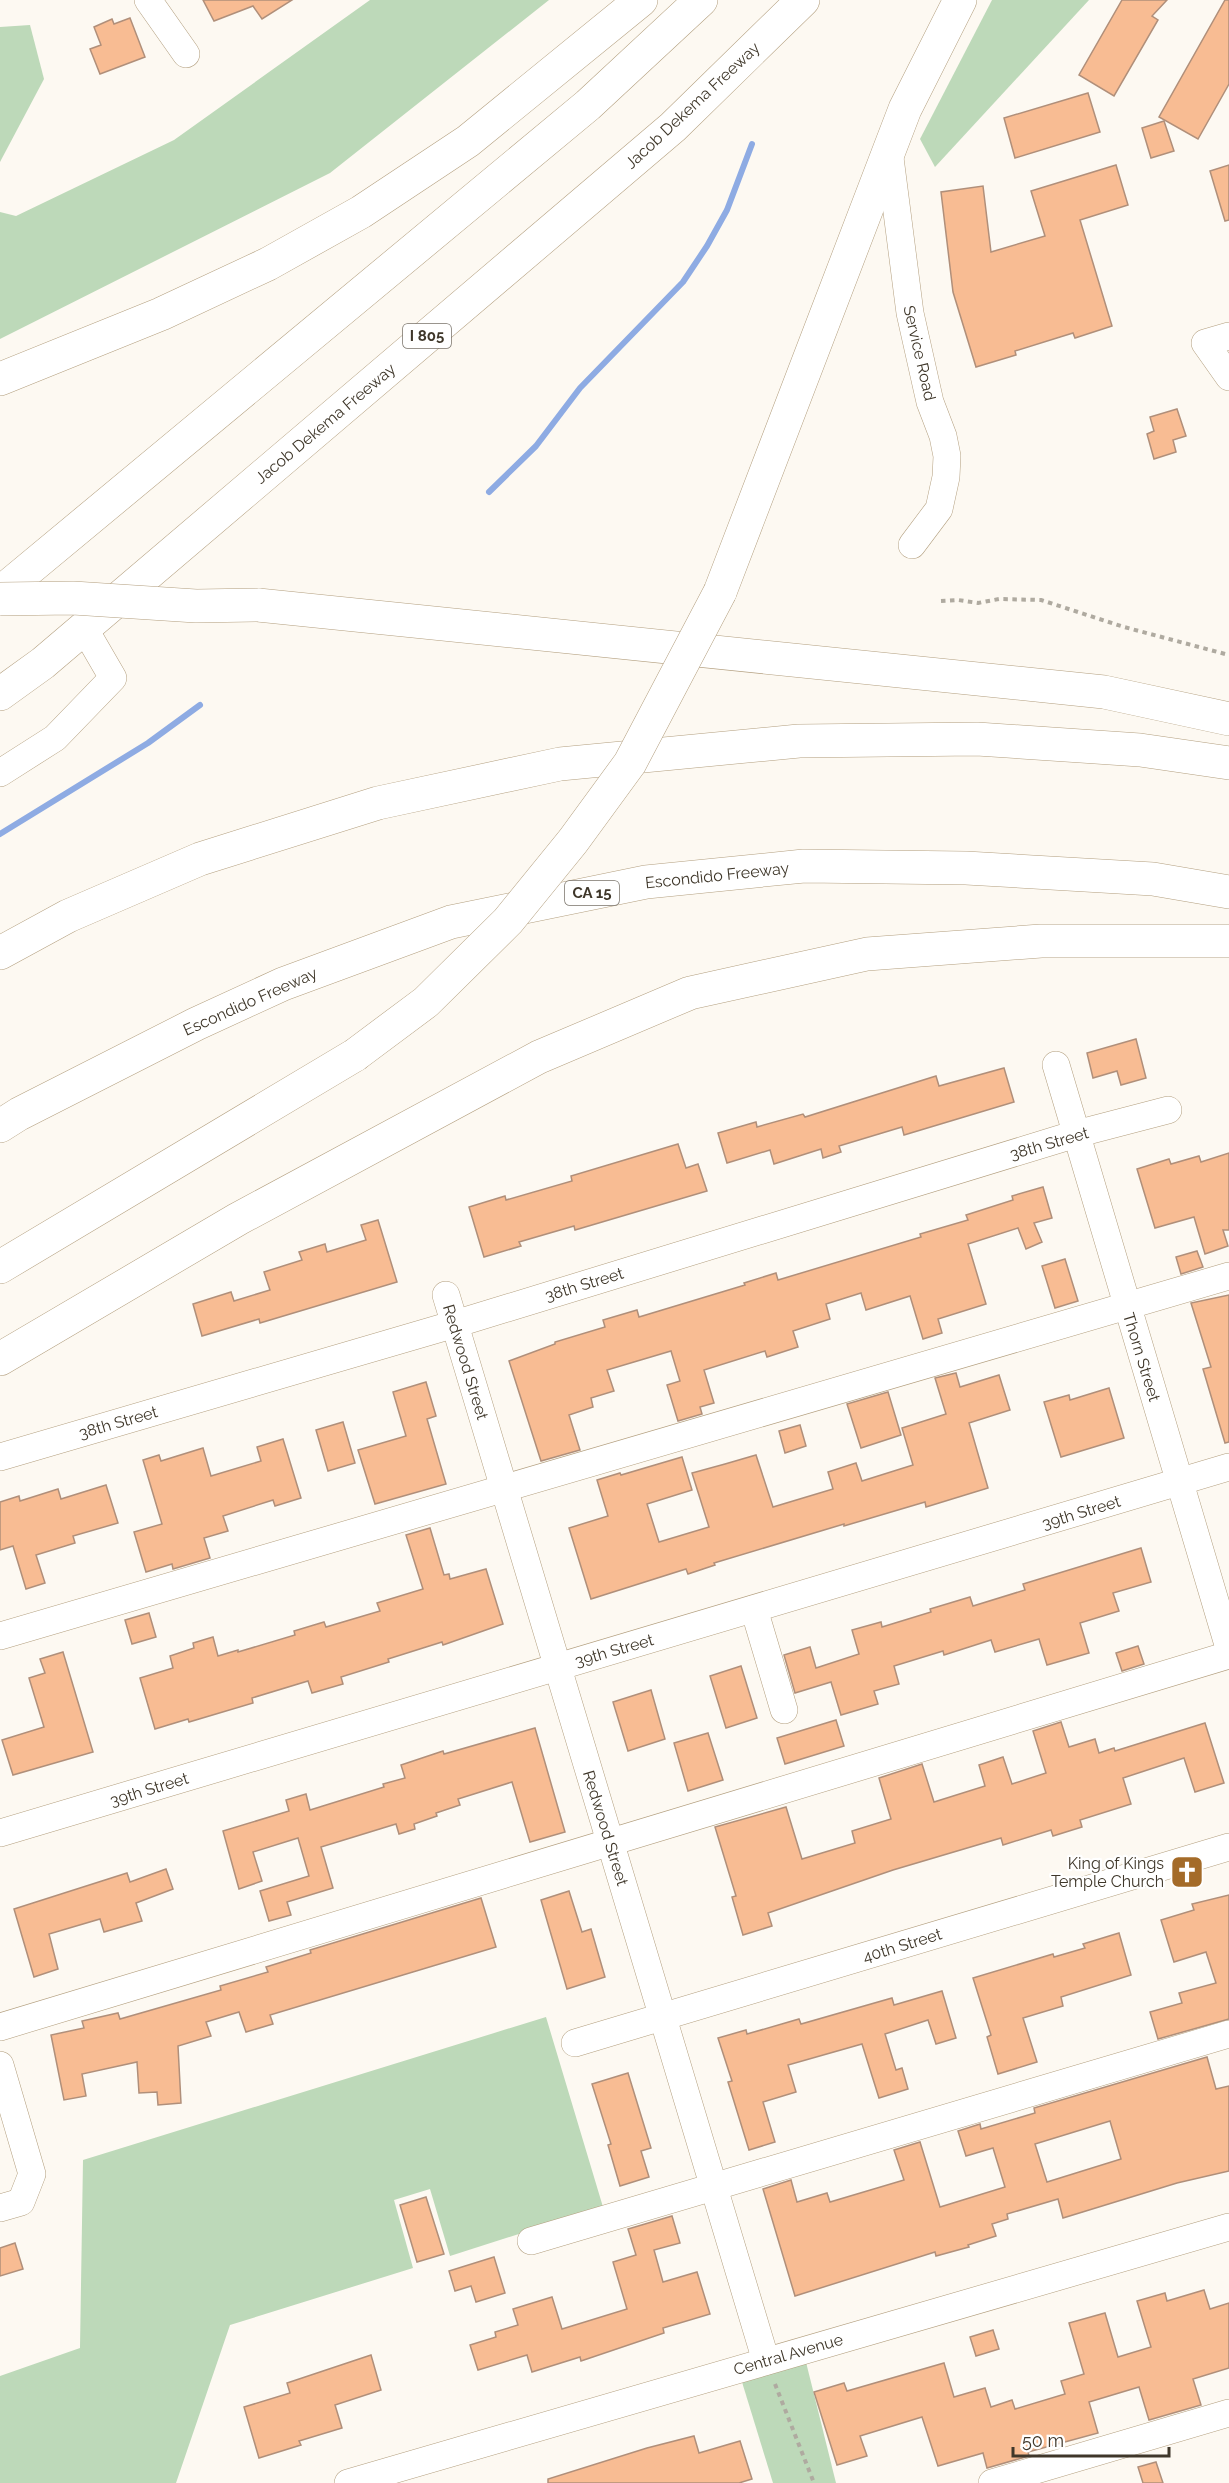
<svg xmlns="http://www.w3.org/2000/svg" width="1229" height="2483" font-family="Raleway,sans-serif">
<rect width="100%" height="100%" fill="#fdf9f2"/>
<g fill="#bdd9b9">
<path d="M370,0h179l-219,173 -330,166v-127l16,4 158,-76z"/>
<path d="M992,0h97l-154,167 -15,-28z"/>
<path d="M30,25l14,54 -44,83v-135z"/>
<path d="M546,2017l57,190 -153,49 -20,-67 -36,11 19,68 -183,57 -54,158h-176v-107l80,-28 3,-188z"/>
<path d="M803,2350l33,133h-63l-35,-114z"/>
</g>
<g fill="none" stroke-linecap="round" stroke-linejoin="round">
<g stroke="#8eabe3" stroke-width="6">
<path d="M489,492l47,-46 44,-58 103,-106 24,-36 20,-36 25,-66"/>
<path d="M0,834l148,-91 52,-38"/>
</g>
</g>
<g fill="#f8bc93" stroke="#b08f7a" stroke-width="1.5" fill-rule="evenodd">
<path d="M203,0h89l-30,19 -9,-13 -39,15z"/>
<path d="M1122,0h45l-15,16 6,4 -44,76 -35,-21z"/>
<path d="M1225,0h4v84l-31,55 -39,-22z"/>
<path d="M130,18l15,39 -45,17 -10,-25 11,-4 -7,-18 18,-8 2,5z"/>
<path d="M1088,93l12,39 -85,26 -11,-40z"/>
<path d="M1164,121l10,30 -23,7 -9,-30z"/>
<path d="M1116,165l12,40 -48,15 32,106 -37,12 -2,-5 -58,18 1,4 -40,12 -23,-75 -12,-100 42,-6 8,66 54,-16 -14,-45z"/>
<path d="M1229,165v55l-4,1 -15,-50z"/>
<path d="M1177,409l9,27 -13,4 3,12 -22,7 -7,-25 7,-3 -4,-14z"/>
<path d="M1136,1039l10,39 -25,7 -4,-14 -24,7 -6,-25z"/>
<path d="M1004,1068l10,34 -110,33 -2,-8 -63,19 2,6 -18,6 -2,-9 -47,15 -4,-14 -43,13 -9,-30 38,-11 1,5 46,-13 2,3 131,-41 3,10z"/>
<path d="M678,1144l8,24 12,-4 9,27 -132,39 -1,-4 -55,16 2,4 -37,11 -15,-50 36,-11 1,4 66,-19 -1,-5z"/>
<path d="M1229,1153v77h-6l5,16 -23,8 -11,-37 -39,11 -18,-59 32,-10 2,5 28,-8 2,6z"/>
<path d="M1043,1187l9,31 -18,5 8,19 -16,7 -8,-21 -50,16 18,60 -48,15 4,14 -19,6 -13,-43 -44,14 -5,-17 -35,11 4,15 -37,12 5,16 -31,10 -2,-6 -61,19 10,33 -14,4 2,7 -24,7 -11,-36 13,-4 -9,-30 -64,19 7,21 -23,7 2,9 -24,8 11,35 -39,11 -32,-100 46,-17v-2l50,-15 -2,-7 34,-10 2,7 106,-32 -1,-2 32,-10 2,7 143,-43 -1,-3 48,-14 -2,-5 47,-15 -1,-4z"/>
<path d="M378,1220l19,62 -137,41 -1,-4 -57,17 -9,-32 38,-12 3,9 36,-11 -6,-18 38,-12 -3,-8 26,-8 2,8 39,-12 -5,-15z"/>
<path d="M1197,1251l6,16 -22,7 -5,-17z"/>
<path d="M1065,1259l13,42 -23,7 -13,-42z"/>
<path d="M1229,1295v147l-4,1 -22,-74 8,-2 -20,-64z"/>
<path d="M956,1373l4,14 39,-12 11,35 -41,13 19,65 -62,19 -1,-5 -81,24v-2l-130,39 1,2 -27,9 -2,-5 -95,30 -22,-71 39,-12 -11,-36 23,-7 1,2 61,-18 10,33 -45,14 12,38 50,-15 -17,-54 33,-9 31,-9 17,52 60,-18 -5,-17 28,-9 6,18 51,-16 -11,-37 44,-14 -11,-36z"/>
<path d="M426,1382l10,34 -9,3 19,65 -71,20 -17,-54 48,-14 -13,-44z"/>
<path d="M1109,1388l15,50 -63,19 -17,-55 25,-7 1,5z"/>
<path d="M888,1392l13,43 -40,13 -14,-44z"/>
<path d="M343,1422l12,41 -27,8 -12,-41z"/>
<path d="M800,1425l6,21 -21,7 -6,-22z"/>
<path d="M283,1439l18,59 -26,8 -2,-6 -50,16 5,15 -24,7 6,20 -37,11 -1,-5 -26,8 -12,-40 28,-8 -19,-64 16,-5 2,6 42,-13 8,28 50,-15 -4,-14z"/>
<path d="M106,1485l12,38 -45,13 2,7 -39,12 9,28 -19,6 -13,-43 -13,4v-48l19,-6 1,5 38,-12 3,10z"/>
<path d="M430,1528l14,47 5,-1 1,5 36,-10 17,55 -60,21 -1,-3 -54,17 1,3 -48,15 2,7 -31,9 -4,-12 -56,17 1,5 -64,19 -1,-3 -33,10 -15,-51 33,-10 -3,-12 24,-8 -1,-5 20,-6 5,19 20,-6v2l57,-17 -1,-4 30,-9 2,5 54,-16 -3,-8 46,-14 -17,-54z"/>
<path d="M1141,1548l10,34 -38,11 6,18 -39,12 9,30 -42,12 -8,-26 -44,13 -4,-12 -47,15 -1,-4 -49,15 5,18 -25,7 4,13 -37,11 -10,-33 -36,11 -11,-38 26,-8 6,21 43,-14 -7,-24 29,-8 1,5 49,-15 -1,-3 40,-12 3,9 52,-16 -2,-6z"/>
<path d="M149,1613l7,24 -24,7 -7,-24z"/>
<path d="M1138,1646l6,18 -22,7 -6,-18z"/>
<path d="M63,1652l30,100 -80,23 -11,-35 42,-13 -15,-49 16,-5 -5,-14z"/>
<path d="M741,1666l16,52 -31,10 -16,-52z"/>
<path d="M651,1690l14,49 -37,12 -15,-49z"/>
<path d="M836,1720l8,26 -59,18 -8,-26z"/>
<path d="M1061,1722l8,25 26,-8 4,14 15,-5 1,3 90,-28 19,60 -29,9 -11,-34 -61,20 8,26 -51,16 2,7 -29,9 -2,-6 -48,15 -2,-7 -108,32 -125,43 4,13 -29,9 -11,-38 4,-1 -21,-69 71,-20 16,52 53,-16 -3,-12 39,-12 -12,-41 43,-14 12,38 51,-16 -6,-21 24,-8 9,27 34,-11 -13,-42z"/>
<path d="M535,1728l30,104 -35,10 -18,-60 -54,17 2,6 -24,8 1,3 -23,8 1,5 -16,5 -3,-10 -75,23 12,41 -46,14 4,13 -22,6 -9,-30 49,-15 -11,-38 -45,14 9,29 -23,8 -16,-58 66,-20 -3,-11 20,-6 4,16 74,-23 -1,-3 22,-6 -4,-13 42,-14 1,3z"/>
<path d="M708,1733l15,47 -35,11 -14,-48z"/>
<path d="M166,1869l7,20 -37,14 6,18 -38,11 -4,-13 -51,15 9,35 -24,8 -20,-68 113,-36 3,9z"/>
<path d="M569,1891l13,41 9,-3 14,48 -38,12 -26,-89z"/>
<path d="M1229,1895v124l-71,20 -8,-27 32,-9 -3,-10 37,-10 -10,-31 -32,10 -13,-42 33,-10 -2,-6z"/>
<path d="M481,1898l15,49 -226,68 3,9 -27,8 -7,-20 -33,10 5,14 -33,10 3,57 -23,2 -1,-13 -18,1 -2,-31 -55,12 4,22 -22,4 -13,-65 33,-7 -2,-7 36,-8 2,6 101,-29 -1,-4 48,-14 -2,-5 45,-14 -1,-3z"/>
<path d="M1119,1933l12,42 -70,22 2,9 -40,12 14,44 -39,12 -11,-37 4,-2 -18,-57 80,-24 1,3 31,-9 -2,-4z"/>
<path d="M942,1991l14,47 -20,6 -8,-24 -43,14 11,36 6,-2 6,21 -29,9 -17,-54 -74,21 8,27 -33,10 12,40 -26,8 -21,-68 4,-1 -14,-43 28,-8 1,4 52,-15 2,5 91,-26 2,7z"/>
<path d="M1207,2057l9,32 13,-3v85l-52,12 -114,35 -5,-19 -51,15 1,5 -16,5 4,12 -28,9 1,2 -33,9 -1,-4 -140,44 -32,-107 28,-9 6,22 30,-9 3,9 74,-22 -10,-30 26,-8 20,65 65,-20 -12,-39 -27,8 -8,-25 22,-7 1,5 54,-16 -1,-5zM1110,2121l11,38 -74,23 -12,-38z"/>
<path d="M628,2073l23,75 -10,3 8,26 -29,9 -12,-41 3,-1 -19,-60z"/>
<path d="M426,2197l18,57 -27,8 -17,-57z"/>
<path d="M672,2216l8,27 -26,7 9,32 34,-10 13,42 -47,14 1,5 -83,28 -1,-4 -48,15 -5,-17 -49,15 -8,-25 26,-8 -1,-5 23,-7 -5,-16 39,-12 10,32 65,-20 -14,-47 23,-7 -8,-26z"/>
<path d="M15,2243l8,26 -23,7v-28z"/>
<path d="M494,2257l11,36 -29,9 -5,-16 -16,5 -6,-20z"/>
<path d="M1204,2290l6,19 19,-6v65l-36,11 8,26 -52,15 -10,-33 -50,15 9,31 -70,19 1,4 -42,12 -4,-15 -45,13 -16,-49 -62,19 7,20 -30,9 -23,-73 30,-9 3,8 97,-28 10,34 31,-9 6,19 21,-7 3,9 50,-15 -4,-13 23,-7 -15,-51 36,-10 13,44 33,-10 -14,-46 28,-8 2,8z"/>
<path d="M993,2330l6,19 -23,7 -6,-19z"/>
<path d="M371,2355l10,35 -46,15 7,23 -43,13 2,4 -42,13 -15,-51 46,-14 -3,-10z"/>
<path d="M694,2436l5,17 41,-12 12,38 -13,4h-191v-4l99,-31z"/>
<path d="M1156,2462l7,21h-20l-5,-16z"/>
</g>
<g fill="none" stroke-linecap="round" stroke-linejoin="round">
<defs>
<g id="minor">
<path d="M148,0l38,54"/>
<path d="M889,150l21,163 20,89 13,34 4,20 -1,21 -7,32 -27,36"/>
<path d="M1229,336l-24,7 24,34"/>
<path d="M0,773l55,-35 58,-60 -29,-50"/>
<path d="M1056,1065l173,583"/>
<path d="M446,1295l320,1066"/>
<path d="M0,1457l455,-133 621,-190 92,-24"/>
<path d="M754,1609l30,101"/>
<path d="M0,1636l1229,-360"/>
<path d="M0,1833l1229,-366"/>
<path d="M0,2027l1229,-372"/>
<path d="M575,2043l654,-196"/>
<path d="M0,2065l32,109 -11,28 -21,6"/>
<path d="M531,2241l698,-207"/>
<path d="M348,2483l881,-256"/>
<path d="M992,2483l237,-70"/>
</g>
<g id="highway">
<path d="M0,379l161,-65 107,-50 93,-52 107,-71 173,-141"/>
<path d="M720,592l185,-483 55,-109"/>
<path d="M0,593l588,-488 113,-105"/>
<path d="M258,605l846,87 125,27"/>
<path d="M0,694l43,-31 630,-536 130,-127"/>
<path d="M0,953l68,-37 132,-57 178,-56 182,-39 239,-23 178,-2 163,11 89,13"/>
<path d="M0,1126l19,-12 177,-90 87,-40 168,-62 195,-40 158,-16 162,2 187,11 76,13"/>
<path d="M0,1267l355,-212"/>
<path d="M0,1359l238,-140 301,-162 151,-64 177,-39 174,-13h188"/>
</g>
</defs>
<use href="#minor" stroke="#b39f7f" stroke-width="28"/>
<use href="#highway" stroke="#b39f7f" stroke-width="34"/>
<g stroke="#afaaa0" stroke-width="4" stroke-dasharray="4.5 4.5" stroke-linecap="butt">
<path d="M941,601l17,-1 20,3 21,-4 42,1 83,27 105,28"/>
<path d="M775,2384l39,99"/>
</g>
<use href="#minor" stroke="#fff" stroke-width="27"/>
<use href="#highway" stroke="#fff" stroke-width="33"/>
<defs>
<g id="highway-bridge">
<path d="M0,599l73,-1 123,8 62,-1"/>
<path d="M355,1055l71,-53 82,-81 65,-80 57,-78 90,-171"/>
</g>
</defs>
<use href="#highway-bridge" stroke="#b39f7f" stroke-width="34" stroke-linecap="butt"/>
<use href="#highway-bridge" stroke="#fff" stroke-width="33"/>
</g>
<defs>
<symbol id="church-square" viewBox="-11 -11 22 22"><rect x="-9" y="-9" width="18" height="18" rx="4" fill="#a46b29" stroke="#fff"/><path d="M-1.2-6h2.4v3.5h3.3v2.4h-3.3V6h-2.4V-.1h-3.3v-2.4h3.3Z" fill="#fff"/></symbol>
</defs>
<g fill-rule="evenodd">
<use href="#church-square" x="1168" y="1853" width="38" height="38"/>
</g>
<g text-anchor="middle" stroke-width="4.5" stroke-linejoin="round" paint-order="stroke">
<g fill="#fff" stroke="#79736a" stroke-width="1.5">
<rect x="403" y="324" width="48" height="24" rx="4.5"/>
<rect x="565" y="881" width="54" height="24" rx="4.5"/>
</g>
<g font-size="15" font-weight="bold" fill="#3f372a">
<text x="427" y="341">I 805</text>
<text x="592" y="898">CA 15</text>
</g>
<g font-size="16" fill="#3f372a" stroke="#fff">
<text transform="translate(692 105) rotate(-43)" y="6">Jacob Dekema Freeway</text>
<text transform="translate(920 353) rotate(77)" y="6">Service Road</text>
<text transform="translate(325 423) rotate(-40)" y="6">Jacob Dekema Freeway</text>
<text transform="translate(717 875) rotate(-6)" y="6">Escondido Freeway</text>
<text transform="translate(250 1001) rotate(-24)" y="6">Escondido Freeway</text>
<text transform="translate(1049 1143) rotate(-16)" y="6">38th Street</text>
<text transform="translate(584 1284) rotate(-17)" y="6">38th Street</text>
<text transform="translate(1142 1357) rotate(73)" y="6">Thorn Street</text>
<text transform="translate(466 1362) rotate(73)" y="6">Redwood Street</text>
<text transform="translate(118 1422) rotate(-16)" y="6">38th Street</text>
<text transform="translate(1081 1512) rotate(-17)" y="6">39th Street</text>
<text transform="translate(614 1650) rotate(-16)" y="6">39th Street</text>
<text transform="translate(149 1789) rotate(-17)" y="6">39th Street</text>
<text transform="translate(606 1828) rotate(73)" y="6">Redwood Street</text>
<text transform="translate(902 1945) rotate(-17)" y="6">40th Street</text>
<text transform="translate(788 2354) rotate(-16)" y="6">Central Avenue</text>
</g>
<g font-size="16" fill="#3f372a" stroke="#fff" text-anchor="end">
<text x="1164" y="1869">King of Kings<tspan x="1164" dy="18">Temple Church</tspan></text>
</g>
</g>
<path d="M1013 2447v9h156v-9" fill="none" stroke="#3f372a" stroke-width="3"/>
<text x="1022" y="2447" font-size="18" fill="#3f372a" stroke="#ffffff" stroke-width="4.5" paint-order="stroke">50 m</text>
</svg>
